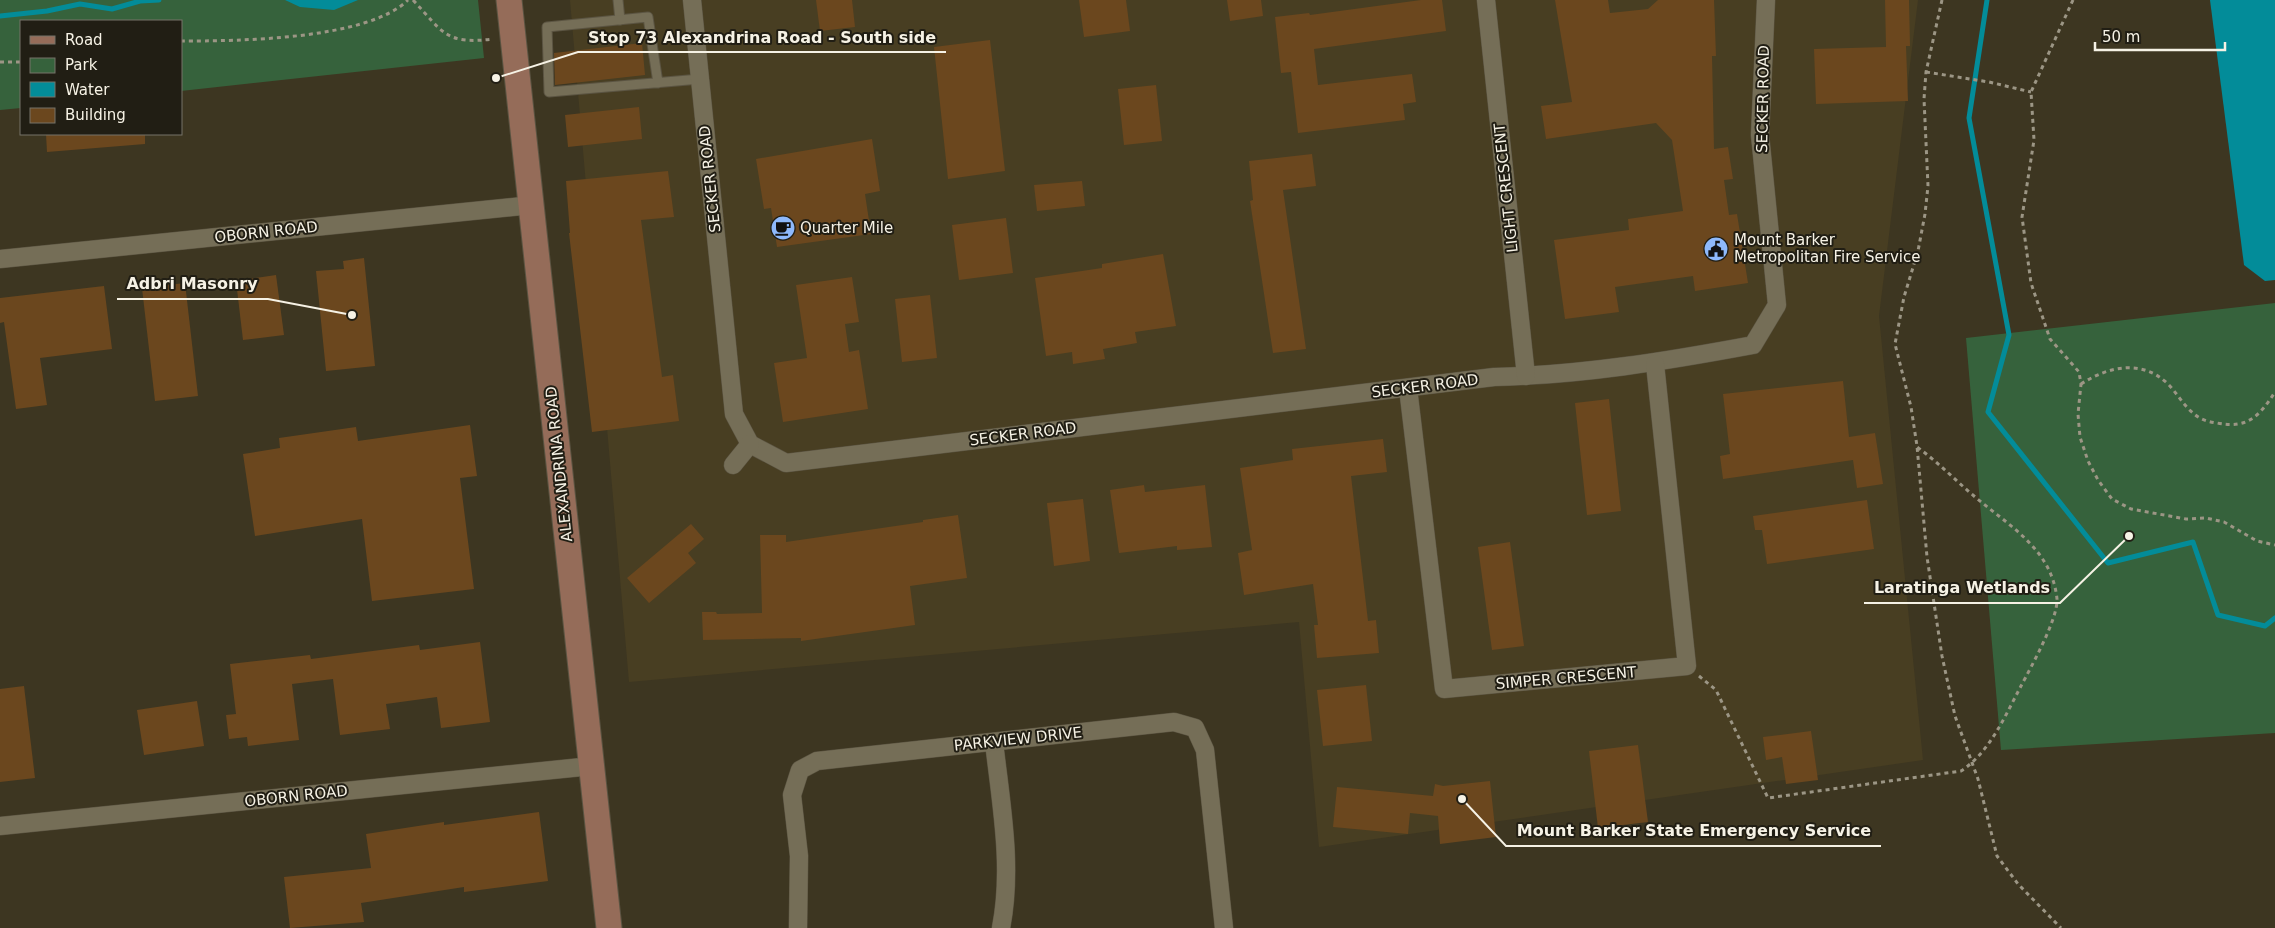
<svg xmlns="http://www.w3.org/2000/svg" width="2275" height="928" font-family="'DejaVu Sans',sans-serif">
<rect width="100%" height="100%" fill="#3d3621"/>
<path fill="#483e22" d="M570,0h1348l-39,316 44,444 -604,87 -20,-225 -670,60z"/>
<g fill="#36623c">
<path d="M0,0h478l6,58 -303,33v-70h-160v87l-21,2z"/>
<path d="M2275,303v430l-274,17 -35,-412z"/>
</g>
<g fill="#038c99">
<path d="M285,0h73l-24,10 -34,-3z"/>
<path d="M2210,0h65v280l-10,1 -21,-16z"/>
</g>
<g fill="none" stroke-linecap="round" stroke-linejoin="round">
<g stroke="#038c99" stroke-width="5">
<path d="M1987,0l-18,118 40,217 -21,77 120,151 85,-21 25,73 47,11 10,-8"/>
<path d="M0,16l47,-5 33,-7 32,5 28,-8 19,-1"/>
</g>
</g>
<g fill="#6b471e">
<path d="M816,0h36l3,27 -35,4z"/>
<path d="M1079,0h47l4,31 -46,6z"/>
<path d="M1227,0h34l2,16 -33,5z"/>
<path d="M1421,0h21l4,31 -132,18 4,36 94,-11 4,28 -13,2 2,16 -107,13 -7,-61 -10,1 -6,-56 34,-4 1,2z"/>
<path d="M1555,0h53l2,13 38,-4 10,-9h56l2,56h-4l2,93 14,-2 5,32 -9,1 5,35 8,-1 11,69 -53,8 -2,-15 -78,11 4,25 -54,7 -11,-79 75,-10 -1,-11 55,-8 -11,-71 -16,-17 -110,16 -5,-33 31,-4z"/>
<path d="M1885,0h24l1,46h-4l2,55 -92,3 -2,-55 72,-2z"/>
<path d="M990,40l15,131 -57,8 -14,-132z"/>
<path d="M642,43l3,32 -90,10 -1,-32z"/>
<path d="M1156,85l6,56 -38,4 -6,-56z"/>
<path d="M639,107l3,32 -74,8 -3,-32z"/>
<path d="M46,134h99v10l-98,8z"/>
<path d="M872,139l8,52 -15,3 6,40 -94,13 -6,-39 -7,1 -8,-50z"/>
<path d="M1312,154l4,32 -33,4 23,159 -33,4 -23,-152 3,-1 -4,-39z"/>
<path d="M668,171l6,46 -33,3 21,157 11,-2 6,46 -87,11 -23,-199h1l-4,-52z"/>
<path d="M1082,181l3,25 -48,5 -3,-26z"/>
<path d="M1006,218l7,55 -54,7 -7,-55z"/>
<path d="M1163,254l13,72 -41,6 2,11 -34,6 2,10 -32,5 -1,-12 -26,4 -11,-78 67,-10v-4z"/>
<path d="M364,258l11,108 -49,5 -10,-100 28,-2 -1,-8z"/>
<path d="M276,275l8,60 -41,5 -7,-59z"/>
<path d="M852,277l7,45 -14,2 4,28 10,-2 9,59 -85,13 -9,-59 33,-5 -11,-73z"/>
<path d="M185,283l13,113 -43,5 -13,-113z"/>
<path d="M104,286l8,63 -72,9 7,47 -31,4 -12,-87 -4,1v-25z"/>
<path d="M930,295l7,63 -35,4 -7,-63z"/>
<path d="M1843,381l6,56 26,-4 8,51 -26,4 -4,-28 -130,19 -3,-23 10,-2 -7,-60z"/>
<path d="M1609,399l12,112 -34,4 -12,-112z"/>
<path d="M470,425l7,51 -17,2 14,111 -102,12 -10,-82 -107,17 -12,-82 37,-6 -1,-10 77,-11 2,14z"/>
<path d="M1383,439l4,33 -36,4 17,145 8,-1 3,33 -62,5 -3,-33h4l-5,-41 -69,11 -6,-42 14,-3 -12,-82 53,-8 -1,-11z"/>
<path d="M1144,485l1,7 60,-7 7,62 -35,3v-4l-58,7 -9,-63z"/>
<path d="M1083,499l7,62 -36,5 -7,-63z"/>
<path d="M1867,500l7,49 -107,15 -5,-34h-7l-2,-14z"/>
<path d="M958,515l9,63 -57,8 5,39 -114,16v-3l-98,2 -1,-28h14l1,2 45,-1 -2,-78h26v7l137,-20v-2z"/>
<path d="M691,524l13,15 -16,14 8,10 -47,40 -22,-25z"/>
<path d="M1510,542l14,104 -32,4 -14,-103z"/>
<path d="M480,642l10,80 -49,6 -4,-31 -51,7 4,25 -50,6 -7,-56 -41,5 7,56 -51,6 -1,-9 -18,2 -3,-24 10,-1 -6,-50 80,-9 1,4 108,-14 1,5z"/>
<path d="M1366,685l6,56 -49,5 -6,-56z"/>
<path d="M24,686l11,92 -35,4v-93z"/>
<path d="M197,701l7,45 -60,9 -7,-45z"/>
<path d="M1811,731l7,49 -32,4 -4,-27 -16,3 -3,-23z"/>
<path d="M1638,745l10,77 -50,6 -9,-77z"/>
<path d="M1490,781l6,56 -56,7 -2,-28 -28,-3 -2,21 -75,-7 4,-40 96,9 2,-12 8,2z"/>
<path d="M539,812l9,69 -84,11v-5l-103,16 3,19 -74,6 -6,-51 87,-9 -5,-34 78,-12v3z"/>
</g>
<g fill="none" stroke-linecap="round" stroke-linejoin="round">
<defs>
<g id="service">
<path d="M618,0l2,20"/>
<path d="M658,83l-10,-66 -101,10 2,65 151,-13"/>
</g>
<g id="minor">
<path d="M692,0l42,414 16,30 36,19 708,-86c88,-2 173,-16 259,-32l24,-40 -17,-170 6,-135"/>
<path d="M1486,0l40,376"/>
<path d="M0,259l532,-54"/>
<path d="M1408,388l36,301 243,-23 -32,-302"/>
<path d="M733,465l17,-21"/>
<path d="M994,742c7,62 19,125 7,186"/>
<path d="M0,826l592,-60"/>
<path d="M798,928l1,-72 -7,-61 8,-25 17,-9 357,-39 21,6 10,22 19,178"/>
</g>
<path id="secondary" d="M509,0l100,928"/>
</defs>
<use href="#service" stroke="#5b5442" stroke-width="11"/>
<use href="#minor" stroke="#5b5442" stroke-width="19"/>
<use href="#secondary" stroke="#5b5442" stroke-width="27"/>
<g stroke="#9c9685" stroke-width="3" stroke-dasharray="4 4" stroke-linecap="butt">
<path d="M413,0c30,32 32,45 80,39"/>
<path d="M1942,0l-16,72 -2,27 4,87 -3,28 -7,37 -14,46 -9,47 16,63 6,39 10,111 15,99 13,60 23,63 19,77 21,28 43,44"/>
<path d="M2073,0l-42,92 3,48 -12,77 9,66 19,56 29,33 2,12 -3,30 2,23 8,24 10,19 14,19 19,10 55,10 20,-1 18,4 33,19 18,4"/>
<path d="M181,41c56,0 186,-1 227,-41"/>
<path d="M0,62h21"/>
<path d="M1926,72l63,10 42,10"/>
<path d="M2081,384c28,-18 61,-25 87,0 9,9 15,21 25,29 6,6 15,9 24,10 30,6 42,-6 58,-31"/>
<path d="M1699,676l17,14 52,108 193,-27c29,-19 44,-55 60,-85 10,-19 37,-67 36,-87 -5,-50 -48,-73 -83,-103 -19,-16 -36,-34 -57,-49"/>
</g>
<use href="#service" stroke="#756e57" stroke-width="9"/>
<use href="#minor" stroke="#756e57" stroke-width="18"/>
<use href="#secondary" stroke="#956c59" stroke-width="25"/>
</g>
<defs>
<symbol id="cafe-disc" viewBox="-11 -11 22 22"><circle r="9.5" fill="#8eb9fc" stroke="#211e14"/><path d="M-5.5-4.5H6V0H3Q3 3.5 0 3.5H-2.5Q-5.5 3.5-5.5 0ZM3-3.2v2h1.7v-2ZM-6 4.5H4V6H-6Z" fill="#111"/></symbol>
<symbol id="civic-disc" viewBox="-11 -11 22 22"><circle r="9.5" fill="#8eb9fc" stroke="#211e14"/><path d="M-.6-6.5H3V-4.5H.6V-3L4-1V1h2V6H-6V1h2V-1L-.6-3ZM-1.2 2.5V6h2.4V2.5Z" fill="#111"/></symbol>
</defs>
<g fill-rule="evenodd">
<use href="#cafe-disc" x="769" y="214" width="28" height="28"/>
<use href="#civic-disc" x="1702" y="235" width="28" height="28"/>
</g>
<g text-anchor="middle" stroke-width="4" stroke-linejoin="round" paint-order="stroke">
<g font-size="15" fill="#f6f2e5" stroke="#211e14">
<text transform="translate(1763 99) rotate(-89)" y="5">SECKER ROAD</text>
<text transform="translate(710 179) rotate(-96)" y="5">SECKER ROAD</text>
<text transform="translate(1506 188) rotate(-96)" y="5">LIGHT CRESCENT</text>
<text transform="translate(266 232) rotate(-6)" y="5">OBORN ROAD</text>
<text transform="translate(1425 386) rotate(-7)" y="5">SECKER ROAD</text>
<text transform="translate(1023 434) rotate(-7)" y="5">SECKER ROAD</text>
<text transform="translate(559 464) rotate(-96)" y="5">ALEXANDRINA ROAD</text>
<text transform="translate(1566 678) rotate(-5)" y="5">SIMPER CRESCENT</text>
<text transform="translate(1018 739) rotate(-6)" y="5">PARKVIEW DRIVE</text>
<text transform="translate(296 796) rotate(-6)" y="5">OBORN ROAD</text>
</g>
<g font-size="15" fill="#f6f2e5" stroke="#211e14" text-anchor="start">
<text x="800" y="233">Quarter Mile</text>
<text x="1734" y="245">Mount Barker<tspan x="1734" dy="17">Metropolitan Fire Service</tspan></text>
</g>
</g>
<path fill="none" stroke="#f6f2e5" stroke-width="2" d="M496 78L578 52H946M352 315L268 299H117M2129 536L2060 603H1864M1462 799L1506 846H1881"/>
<g fill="#f6f2e5" stroke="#211e14" stroke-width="2">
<circle cx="496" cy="78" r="5"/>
<circle cx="352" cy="315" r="5"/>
<circle cx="2129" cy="536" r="5"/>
<circle cx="1462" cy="799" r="5"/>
</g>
<g font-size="16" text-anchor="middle" font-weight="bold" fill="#f6f2e5" stroke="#211e14" stroke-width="4" stroke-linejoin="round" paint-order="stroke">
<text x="762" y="43">Stop 73 Alexandrina Road - South side</text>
<text x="192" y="289">Adbri Masonry</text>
<text x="1962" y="593">Laratinga Wetlands</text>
<text x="1694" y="836">Mount Barker State Emergency Service</text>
</g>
<rect x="20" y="20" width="162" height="115" fill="#211e14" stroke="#767368"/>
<rect x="30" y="36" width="25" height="8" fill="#956c59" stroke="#767368"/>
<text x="65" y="45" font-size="15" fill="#f6f2e5">Road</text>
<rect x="30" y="58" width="25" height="15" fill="#36623c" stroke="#767368"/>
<text x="65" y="70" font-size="15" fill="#f6f2e5">Park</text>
<rect x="30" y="82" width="25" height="15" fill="#038c99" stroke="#767368"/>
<text x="65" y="95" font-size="15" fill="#f6f2e5">Water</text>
<rect x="30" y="108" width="25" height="15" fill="#6b471e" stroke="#767368"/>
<text x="65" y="120" font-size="15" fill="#f6f2e5">Building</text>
<path d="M2095 42v8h130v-8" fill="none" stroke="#f6f2e5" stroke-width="2.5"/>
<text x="2102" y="42" font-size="15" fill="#f6f2e5" stroke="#211e14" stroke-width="4" paint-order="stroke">50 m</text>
</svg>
